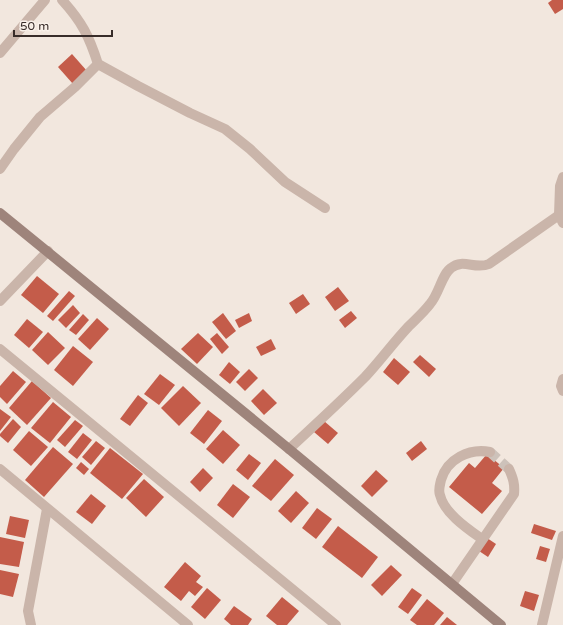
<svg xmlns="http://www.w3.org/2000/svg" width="563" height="625" font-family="'Varela Round',sans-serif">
<rect width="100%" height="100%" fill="#f2e7de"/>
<g fill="#c45c4a">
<path d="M552,0h11v9l-8,5 -7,-11z"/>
<path d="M72,54l15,17 -14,13 -15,-17z"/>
<path d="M37,276l22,18 -16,19 -22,-18z"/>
<path d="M338,287l11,14 -14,10 -10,-14z"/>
<path d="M69,291l6,5 -22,25 -6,-5z"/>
<path d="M303,294l7,10 -14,10 -7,-11z"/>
<path d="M73,305l7,8 -14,15 -8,-8z"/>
<path d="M351,311l6,7 -12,10 -6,-8z"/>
<path d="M223,313l13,18 -10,8 -14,-17z"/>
<path d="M249,313l3,8 -13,7 -4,-8z"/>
<path d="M83,314l6,6 -13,15 -7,-5z"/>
<path d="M97,318l12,11 -19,21 -12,-11z"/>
<path d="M27,319l16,13 -14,16 -15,-13z"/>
<path d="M48,332l17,16 -17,17 -16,-15z"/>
<path d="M198,333l15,14 -16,17 -16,-15z"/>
<path d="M217,333l12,14 -7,7 -12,-15z"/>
<path d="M271,339l5,10 -15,7 -5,-9z"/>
<path d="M73,346l20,16 -20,24 -19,-16z"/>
<path d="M420,355l16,14 -7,8 -16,-15z"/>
<path d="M394,358l16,14 -12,13 -15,-13z"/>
<path d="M229,362l11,10 -10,12 -11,-9z"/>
<path d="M249,369l9,9 -13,13 -9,-9z"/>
<path d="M13,371l13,11 -19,22 -7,-7v-11z"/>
<path d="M160,374l15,11 -16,20 -15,-11z"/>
<path d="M32,381l19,17 -24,27 -18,-17z"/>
<path d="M183,386l18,17 -22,23 -18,-18z"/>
<path d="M263,389l14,14 -13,12 -13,-14z"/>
<path d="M138,395l10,8 -18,23 -10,-7z"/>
<path d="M53,402l18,15 -21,26 -19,-15z"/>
<path d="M0,409l11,8 -11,14z"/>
<path d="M208,410l14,11 -18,23 -14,-11z"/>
<path d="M13,419l8,8 -13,16 -8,-7v-2z"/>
<path d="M75,420l8,6 -18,21 -8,-7z"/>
<path d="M324,421l14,12 -10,11 -14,-12z"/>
<path d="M223,430l17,15 -17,19 -17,-15z"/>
<path d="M29,431l19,16 -17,19 -18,-16z"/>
<path d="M83,433l9,7 -15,19 -9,-7z"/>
<path d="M96,441l9,7 -14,17 -9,-8z"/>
<path d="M421,441l6,8 -15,12 -6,-8z"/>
<path d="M53,447l20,17 -29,33 -19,-17z"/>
<path d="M110,448l33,26 -21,25 -32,-26z"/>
<path d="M249,454l12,9 -13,17 -12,-10z"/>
<path d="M487,454l17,14 -12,15 10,8 -20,23 -33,-27 20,-24 6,5z"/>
<path d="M275,459l19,16 -23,26 -19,-15z"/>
<path d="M81,462l8,7 -5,6 -8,-7z"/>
<path d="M203,468l10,10 -13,14 -10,-10z"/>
<path d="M376,470l12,11 -16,16 -11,-11z"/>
<path d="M144,479l20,18 -18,20 -20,-19z"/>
<path d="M233,484l17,13 -17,21 -16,-13z"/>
<path d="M296,491l13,12 -18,20 -13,-12z"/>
<path d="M91,494l15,12 -14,18 -16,-12z"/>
<path d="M317,508l15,11 -16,20 -14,-11z"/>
<path d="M10,516l19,4 -4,18 -19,-4z"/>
<path d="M534,524l22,7 -4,9 -21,-7z"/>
<path d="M338,526l40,31 -16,21 -40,-31z"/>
<path d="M0,537l24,5 -5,25 -19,-3z"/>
<path d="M487,538l9,6 -8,13 -9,-6z"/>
<path d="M540,546l10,3 -4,13 -10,-3z"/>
<path d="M185,562l16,14 -5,6 7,5 -8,9 -6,-5 -8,10 -17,-14z"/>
<path d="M391,565l11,10 -20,21 -11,-11z"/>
<path d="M0,570l19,4 -6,23 -13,-3z"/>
<path d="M207,588l14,12 -16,19 -14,-12z"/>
<path d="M412,588l10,7 -14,19 -10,-7z"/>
<path d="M525,591l14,4 -5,16 -14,-5z"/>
<path d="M282,597l17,14 -12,14h-10l-11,-9z"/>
<path d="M427,599l17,14 -10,12h-17l-7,-5z"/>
<path d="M234,606l18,13 -4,6h-17l-7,-6z"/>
<path d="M447,617l10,8h-17z"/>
</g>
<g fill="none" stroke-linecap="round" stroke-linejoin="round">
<path stroke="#cdc2ba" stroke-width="10" stroke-dasharray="10 5" stroke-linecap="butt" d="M490,452l19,17"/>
<g stroke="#cab5aa" stroke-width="10">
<path d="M62,0c20,22 27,36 36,64l40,22 52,27 35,16 25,20 35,33 40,26"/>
<path d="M0,53l45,-53"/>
<path d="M0,169l14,-20 26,-32 35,-30 23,-23"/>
<path d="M559,215l1,-29 3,-9"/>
<path d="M0,301l48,-50"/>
<path d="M0,349l336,276"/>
<path d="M563,379l-2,7 2,5"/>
<path d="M289,449c26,-24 51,-47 76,-72 15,-16 28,-34 44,-51 7,-7 15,-14 21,-22 9,-10 12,-30 21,-36 12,-10 24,2 38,-4l70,-49 4,8"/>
<path d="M0,469l188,156"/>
<path d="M482,539c-14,-10 -38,-26 -42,-44 -2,-5 0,-10 1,-15 6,-21 28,-32 49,-28"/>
<path d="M452,584l62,-90c1,-10 -1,-16 -5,-25"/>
<path d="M31,625l-3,-14 19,-102"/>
<path d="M542,625l21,-89"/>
</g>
<path stroke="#9e847b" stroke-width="10" d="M0,213l289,236 212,176"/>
</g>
<path d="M14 30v6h98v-6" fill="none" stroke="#382c29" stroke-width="2"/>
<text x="20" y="30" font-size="12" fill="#382c29" stroke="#faf1ea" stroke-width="3" paint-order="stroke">50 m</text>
</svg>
